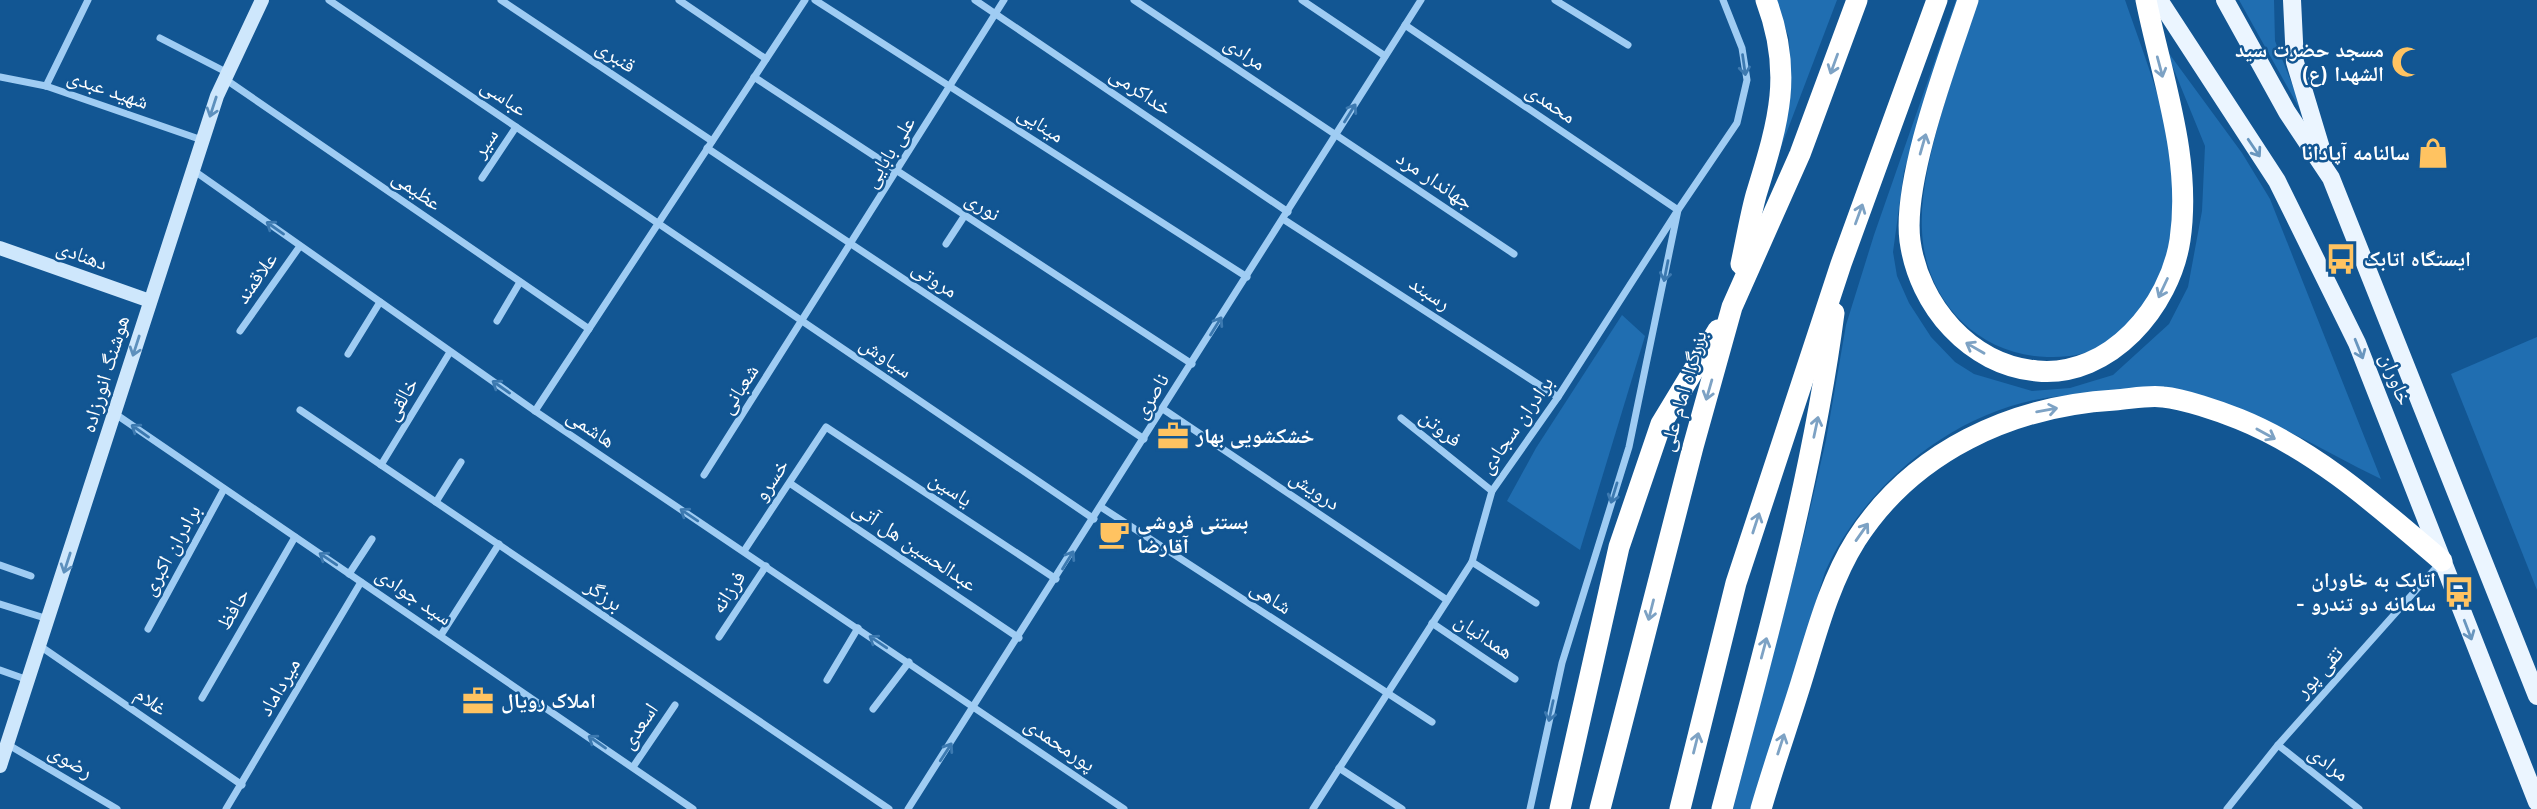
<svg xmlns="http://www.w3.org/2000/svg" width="2537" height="809" font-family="Mulish,'Noto Naskh Arabic',sans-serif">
<rect width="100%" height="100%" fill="#125693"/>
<g fill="#206eb1">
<path d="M1775,0h62l-64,168 17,-102 -1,-28z"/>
<path d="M1956,0h4l-56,171 -11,81 4,24 12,27 22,34 24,25 19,12 58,17 38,-3 43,-13 56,-51 19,-37 14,-76 3,-65 -40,-98 77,105 28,46 111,280c-46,-22 -91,-50 -139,-68 -22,-8 -65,-6 -89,-8 -29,-2 -62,-9 -91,-7 -100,8 -197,86 -237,176l-73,237h-19l73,-282 20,-87 20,-115 28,-90z"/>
<path d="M1978,0h147c25,73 62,158 47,237 -8,46 -32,87 -73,110 -15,9 -35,10 -52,10 -70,-2 -122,-57 -125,-126 -4,-65 36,-167 56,-231z"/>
<path d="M2239,0h35l1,41 32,81z"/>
<path d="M1622,315l23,21 -65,214 -73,-49 29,-53z"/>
<path d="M2537,337v253l-86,-216z"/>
</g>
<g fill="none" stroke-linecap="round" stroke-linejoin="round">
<g stroke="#9fccf3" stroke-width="7">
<path d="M329,0l765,519"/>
<path d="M501,0l211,141"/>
<path d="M679,0l87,59"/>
<path d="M815,0l432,277"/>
<path d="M975,0l313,212"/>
<path d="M1134,0l380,254"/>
<path d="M1302,0l83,56"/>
<path d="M1555,0l73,45"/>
<path d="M160,38l68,35"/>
<path d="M0,77l46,9 156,54"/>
<path d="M754,77l438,287"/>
<path d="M225,79l364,250"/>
<path d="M46,86l42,-86"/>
<path d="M707,148l437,291"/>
<path d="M193,170l342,241 589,398"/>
<path d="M482,178l34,-51"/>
<path d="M1283,219l275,178"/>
<path d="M946,244l19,-29"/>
<path d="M497,321l23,-39"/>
<path d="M240,331l60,-85"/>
<path d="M348,354l32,-52"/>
<path d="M1163,409l284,191"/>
<path d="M300,410l589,399"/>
<path d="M535,411l270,-411"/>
<path d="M114,413l579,396"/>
<path d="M1401,418l91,73"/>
<path d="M381,465l69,-113"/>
<path d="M704,475l300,-475"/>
<path d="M791,484l228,154"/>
<path d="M436,502l25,-40"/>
<path d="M1101,507l331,215"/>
<path d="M744,551l82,-124 230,152"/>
<path d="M1472,562l64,41"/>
<path d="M0,565l31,11"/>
<path d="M349,574l23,-35"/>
<path d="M0,604l48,15"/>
<path d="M1432,623l83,56"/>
<path d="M148,629l76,-140"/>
<path d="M441,635l58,-91"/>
<path d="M719,637l47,-71"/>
<path d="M40,646l202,139"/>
<path d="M0,670l28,10"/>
<path d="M827,680l31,-52"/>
<path d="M202,698l93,-161"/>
<path d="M873,709l36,-47"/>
<path d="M7,744l110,65"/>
<path d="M2278,745l81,64"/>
<path d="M633,767l42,-62"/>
<path d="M1339,768l63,41"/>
<path d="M226,809l135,-227"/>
<path d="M908,809l513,-809"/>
<path d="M1313,809l159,-247 20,-71 66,-94 120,-187 -273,-185"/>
<path d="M1530,809l32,-146 67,-216 49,-237 59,-87 10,-43 -5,-32 -19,-48"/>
<path d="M2227,809l51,-64 163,-183"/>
</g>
<g stroke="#cee7fc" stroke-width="14">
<path d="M0,248l150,53"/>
<path d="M0,766l217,-670 45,-96"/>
</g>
<g stroke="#ebf5ff" stroke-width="18">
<path d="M2159,0l118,181 80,162 180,459"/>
<path d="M2225,0l62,112 44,66 206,518"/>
<path d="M2292,0l3,62 29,96"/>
</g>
<g stroke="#fff" stroke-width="21">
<path d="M1968,0c-20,60 -66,180 -58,241 9,65 60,124 127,130 73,7 133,-65 143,-131 12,-82 -18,-161 -34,-240"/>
<path d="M1741,264c5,-23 9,-47 15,-69 22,-72 38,-121 10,-195"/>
<path d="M1560,809l59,-262 42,-123 57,-94"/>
<path d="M1600,809l93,-362 39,-140 68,-153 57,-154"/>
<path d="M1680,809l56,-226 105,-319 96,-264"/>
<path d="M1722,809c43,-164 90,-328 112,-496"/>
<path d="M1761,809c12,-42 27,-84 40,-126 15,-48 28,-100 55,-143 57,-89 156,-134 259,-140 15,-1 33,-5 48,-3 21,2 56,14 76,22 77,31 141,89 203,142"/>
</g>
</g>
<defs><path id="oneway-shaft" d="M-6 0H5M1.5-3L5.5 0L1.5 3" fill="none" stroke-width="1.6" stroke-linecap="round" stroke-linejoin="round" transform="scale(1.75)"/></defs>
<g stroke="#7da2c4">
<use href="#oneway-shaft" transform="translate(1834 64) rotate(110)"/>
<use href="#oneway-shaft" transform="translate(2160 67) rotate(75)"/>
<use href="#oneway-shaft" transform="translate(1923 144) rotate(-74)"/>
<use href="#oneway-shaft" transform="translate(1859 214) rotate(-70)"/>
<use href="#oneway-shaft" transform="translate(2163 288) rotate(115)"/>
<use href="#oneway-shaft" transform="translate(1975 348) rotate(-150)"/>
<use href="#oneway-shaft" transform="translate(1709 390) rotate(106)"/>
<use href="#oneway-shaft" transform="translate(2047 410) rotate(-10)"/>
<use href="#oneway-shaft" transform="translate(1816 427) rotate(-78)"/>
<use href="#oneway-shaft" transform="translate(2266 434) rotate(29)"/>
<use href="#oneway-shaft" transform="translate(1756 523) rotate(-72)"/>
<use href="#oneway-shaft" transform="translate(1862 532) rotate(-55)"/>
<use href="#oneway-shaft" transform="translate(1651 610) rotate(104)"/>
<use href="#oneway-shaft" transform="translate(1764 648) rotate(-75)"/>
<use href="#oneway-shaft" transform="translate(1696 743) rotate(-76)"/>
<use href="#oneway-shaft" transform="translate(1781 744) rotate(-72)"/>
</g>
<g stroke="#3c79b0">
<use href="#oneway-shaft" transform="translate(1744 65) rotate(82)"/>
<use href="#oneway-shaft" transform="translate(1350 113) rotate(-58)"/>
<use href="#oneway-shaft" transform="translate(275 228) rotate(-145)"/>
<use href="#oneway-shaft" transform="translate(1666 271) rotate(101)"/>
<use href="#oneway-shaft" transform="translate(1216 326) rotate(-58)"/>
<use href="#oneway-shaft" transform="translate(501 387) rotate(-145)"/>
<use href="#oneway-shaft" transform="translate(140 431) rotate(-145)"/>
<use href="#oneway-shaft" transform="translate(1614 493) rotate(107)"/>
<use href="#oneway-shaft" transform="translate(689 515) rotate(-146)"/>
<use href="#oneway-shaft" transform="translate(328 559) rotate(-146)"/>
<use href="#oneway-shaft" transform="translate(1068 560) rotate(-58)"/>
<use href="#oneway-shaft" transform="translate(878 642) rotate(-146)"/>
<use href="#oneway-shaft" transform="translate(1551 711) rotate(102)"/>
<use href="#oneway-shaft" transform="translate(597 742) rotate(-145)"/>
<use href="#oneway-shaft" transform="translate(946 752) rotate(-57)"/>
</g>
<g stroke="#5d90bd">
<use href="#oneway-shaft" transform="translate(213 107) rotate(108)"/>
<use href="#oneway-shaft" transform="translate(136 346) rotate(108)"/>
<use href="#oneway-shaft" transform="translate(67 563) rotate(108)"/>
</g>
<g stroke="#6996be">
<use href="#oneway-shaft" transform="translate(2254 148) rotate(56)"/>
<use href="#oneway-shaft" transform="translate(2359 349) rotate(68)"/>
<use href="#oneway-shaft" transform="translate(2468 630) rotate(69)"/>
</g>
<defs>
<symbol id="mosque-bare" viewBox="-9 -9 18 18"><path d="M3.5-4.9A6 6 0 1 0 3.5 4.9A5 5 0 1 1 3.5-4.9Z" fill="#ffc361" stroke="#125693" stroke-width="2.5" paint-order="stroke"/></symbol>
<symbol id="shop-bare" viewBox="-9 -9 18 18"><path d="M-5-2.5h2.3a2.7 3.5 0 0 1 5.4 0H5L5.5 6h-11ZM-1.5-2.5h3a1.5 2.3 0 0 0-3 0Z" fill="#ffc361" stroke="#125693" stroke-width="2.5" paint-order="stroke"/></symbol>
<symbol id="bus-bare" viewBox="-9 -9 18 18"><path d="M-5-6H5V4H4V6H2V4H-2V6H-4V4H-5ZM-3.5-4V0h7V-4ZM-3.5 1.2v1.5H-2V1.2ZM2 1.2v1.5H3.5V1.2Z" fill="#ffc361" stroke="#125693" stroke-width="2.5" paint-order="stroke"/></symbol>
<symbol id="office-bare" viewBox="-9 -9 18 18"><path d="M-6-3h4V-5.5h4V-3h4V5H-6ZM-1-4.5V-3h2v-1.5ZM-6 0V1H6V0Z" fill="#ffc361" stroke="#125693" stroke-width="2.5" paint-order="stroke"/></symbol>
<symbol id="cafe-bare" viewBox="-9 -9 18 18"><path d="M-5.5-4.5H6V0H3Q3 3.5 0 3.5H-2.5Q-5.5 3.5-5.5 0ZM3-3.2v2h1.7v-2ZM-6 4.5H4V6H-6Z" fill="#ffc361" stroke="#125693" stroke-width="2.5" paint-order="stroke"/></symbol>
</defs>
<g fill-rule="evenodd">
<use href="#mosque-bare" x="2385" y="40" width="44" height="44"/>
<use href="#shop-bare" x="2411" y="131" width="44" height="44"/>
<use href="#bus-bare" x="2319" y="237" width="44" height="44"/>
<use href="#office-bare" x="1151" y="414" width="44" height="44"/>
<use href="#cafe-bare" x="1092" y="512" width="44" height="44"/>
<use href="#bus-bare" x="2437" y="570" width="44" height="44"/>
<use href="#office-bare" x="456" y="679" width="44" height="44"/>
</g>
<g text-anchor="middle" stroke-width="5" stroke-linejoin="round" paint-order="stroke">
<g font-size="21" font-weight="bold" fill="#fff" stroke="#125693" text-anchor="start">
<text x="2384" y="57" text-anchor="end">مسجد حضرت سید<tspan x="2384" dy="24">الشهدا (ع)</tspan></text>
<text x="2410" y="160" text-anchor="end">سالنامه آپادانا</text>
<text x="2364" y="266">ایستگاه اتابک</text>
<text x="1196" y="443">خشکشویی بهار</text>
<text x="1137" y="529">بستنی فروشی<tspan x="1137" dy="24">آقارضا</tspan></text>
<text x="2436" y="587" text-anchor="end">اتابک به خاوران<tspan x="2436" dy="24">- سامانه دو تندرو</tspan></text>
<text x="501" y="708">املاک رویال</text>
</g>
<g font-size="21" fill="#fff" stroke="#125693">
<text transform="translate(1245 53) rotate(34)" y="7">مرادی</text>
<text transform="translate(616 56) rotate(34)" y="7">قنبری</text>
<text transform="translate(108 89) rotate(19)" y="7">شهید عبدی</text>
<text transform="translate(1141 91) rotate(34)" y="7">خداکرمی</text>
<text transform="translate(504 97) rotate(34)" y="7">عباسی</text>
<text transform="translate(1551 103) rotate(34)" y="7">محمدی</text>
<text transform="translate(1041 124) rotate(33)" y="7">مینایی</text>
<text transform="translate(485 143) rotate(-56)" y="7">سیر</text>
<text transform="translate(889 152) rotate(-58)" y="7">علی بابایی</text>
<text transform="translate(1435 180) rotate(34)" y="7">جهاندار مرد</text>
<text transform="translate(417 190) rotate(35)" y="7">عظیمی</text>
<text transform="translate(983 206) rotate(33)" y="7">نوری</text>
<text transform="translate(82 255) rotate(20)" y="7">دهنادی</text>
<text transform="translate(256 278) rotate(-55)" y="7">علاقمند</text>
<text transform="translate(935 279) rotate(34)" y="7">مروتی</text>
<text transform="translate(1430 293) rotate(33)" y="7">رسبند</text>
<text transform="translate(886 357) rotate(34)" y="7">سیاوش</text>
<text transform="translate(105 374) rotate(-73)" y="7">هوشنگ انورزاده</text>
<text transform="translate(2396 379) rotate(69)" y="7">خاوران</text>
<text transform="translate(739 389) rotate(-57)" y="7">شعبانی</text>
<text transform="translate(1683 391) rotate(-74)" y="7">بزرگراه امام علی</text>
<text transform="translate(1151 396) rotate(-58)" y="7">ناصری</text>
<text transform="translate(401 399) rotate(-59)" y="7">خالقی</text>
<text transform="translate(1516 425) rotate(-55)" y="7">برادران سجادی</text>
<text transform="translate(591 428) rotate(34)" y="7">هاشمی</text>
<text transform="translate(1441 428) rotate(39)" y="7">فروتن</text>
<text transform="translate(771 480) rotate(-56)" y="7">خسرو</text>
<text transform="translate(951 489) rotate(33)" y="7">یاسین</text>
<text transform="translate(1315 490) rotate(34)" y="7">درویش</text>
<text transform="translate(915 546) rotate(34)" y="7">عبدالحسین هل آتی</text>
<text transform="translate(171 550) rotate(-61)" y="7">برادران اکبری</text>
<text transform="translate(728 592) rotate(-57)" y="7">فرزانه</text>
<text transform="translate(604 595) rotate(35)" y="7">برزگر</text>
<text transform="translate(414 596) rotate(34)" y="7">سید جوادی</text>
<text transform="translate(1271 597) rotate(33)" y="7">شاهی</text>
<text transform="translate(233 609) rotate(-60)" y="7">حافظ</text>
<text transform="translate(1484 636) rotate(34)" y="7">همدانیان</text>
<text transform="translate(2319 672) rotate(-48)" y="7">تقی پور</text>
<text transform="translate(279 687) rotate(-60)" y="7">میرداماد</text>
<text transform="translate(151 701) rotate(35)" y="7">غلام</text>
<text transform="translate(639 726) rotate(-56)" y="7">اسعدی</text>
<text transform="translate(1060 744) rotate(34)" y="7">پورمحمدی</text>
<text transform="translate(71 761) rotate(31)" y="7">رضوی</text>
<text transform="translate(2329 763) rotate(38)" y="7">مرادی</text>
</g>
</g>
</svg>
